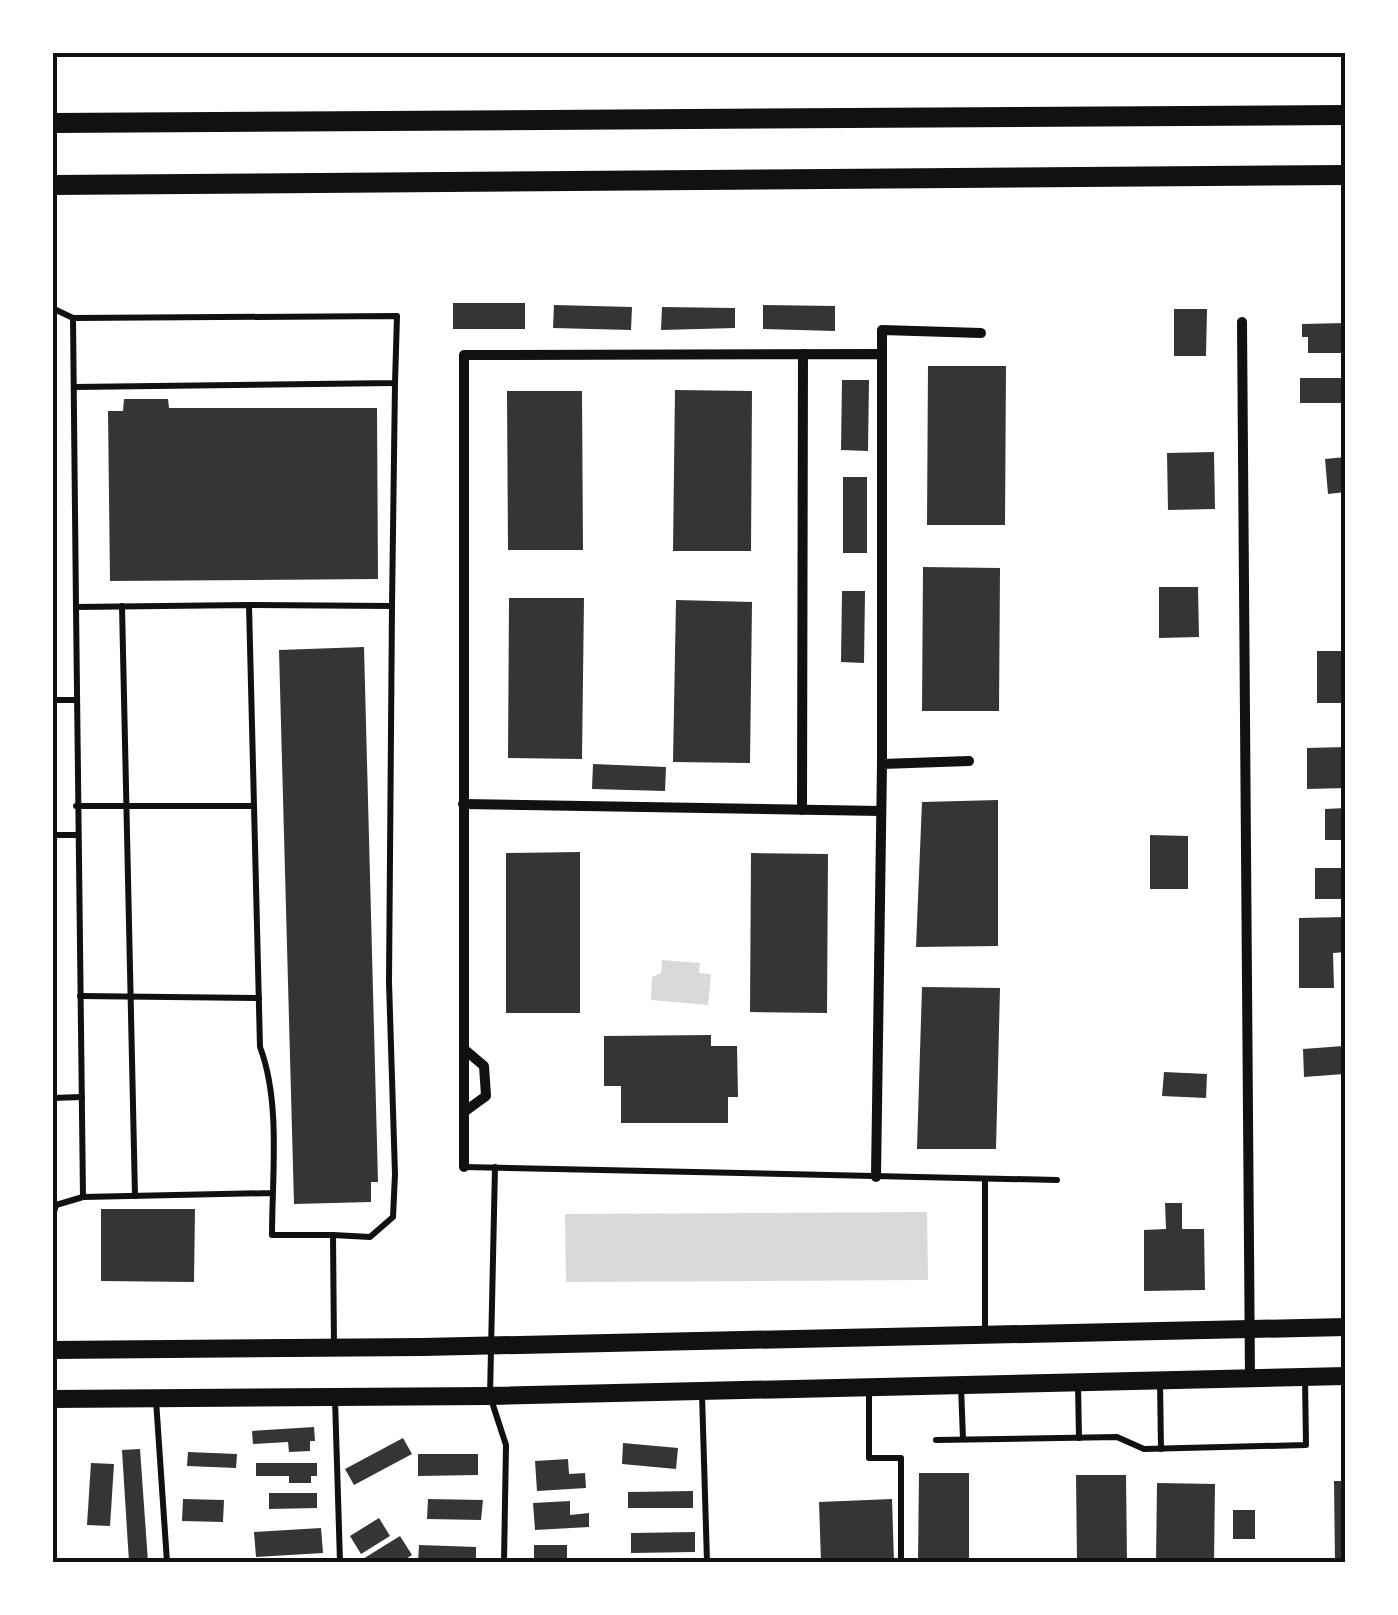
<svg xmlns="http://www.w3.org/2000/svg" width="1398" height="1615" font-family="Bitter,serif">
<rect width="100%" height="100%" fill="#fff"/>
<g fill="#d9d9d9">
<path d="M662,960l38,3 -1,10 12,1 -3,31 -57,-5 1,-23 9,-4z"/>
<path d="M927,1212l1,68 -362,2 -1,-68z"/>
</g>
<g fill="#353535">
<rect x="453" y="303" width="72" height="26"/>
<path d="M554,305l78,2 -1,23 -78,-2z"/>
<path d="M763,305l72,1v25l-72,-2z"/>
<path d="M662,307l73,1v20l-74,2z"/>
<path d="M1174,309h33l-1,47h-32z"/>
<path d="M1346,323v30h-38v-16h-6v-13z"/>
<path d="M928,366h78l-1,159h-78z"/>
<rect x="1300" y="378" width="44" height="25"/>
<path d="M842,380h27l-1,71 -27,-1z"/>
<path d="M675,390l77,1 -1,160h-78z"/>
<path d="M507,391h75l1,159h-75z"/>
<path d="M124,399h44l1,9h208l1,171 -268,2 -2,-170h15z"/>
<path d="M1214,452l1,57 -47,1 -1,-57z"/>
<path d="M1346,457v35l-18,2 -3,-35z"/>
<rect x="843" y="477" width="24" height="76"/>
<path d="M923,567l77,1 -1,143h-77z"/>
<path d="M1159,587h39l1,50 -40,1z"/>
<path d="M842,591h23l-1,72 -23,-1z"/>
<path d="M509,598h75l-2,161 -74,-1z"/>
<path d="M676,600l76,2 -2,161 -77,-1z"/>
<path d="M364,647l14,535h-7v20l-77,2 -15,-554z"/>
<rect x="1317" y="651" width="29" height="52"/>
<path d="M1346,747v41l-39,1v-41z"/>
<path d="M593,764l73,3 -1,24 -73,-2z"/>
<path d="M998,800v146l-82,1 6,-145z"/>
<path d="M1346,808v32h-21v-31z"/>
<path d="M1150,835l38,1v53h-38z"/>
<path d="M580,852v161h-74v-160z"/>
<path d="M751,853l77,1 -1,159 -77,-1z"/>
<rect x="1315" y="868" width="31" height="31"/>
<path d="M1346,917v35l-13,1 1,35h-35v-70z"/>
<path d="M922,987l78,1 -4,161h-79z"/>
<path d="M711,1035v11h26l1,51h-10v26h-107v-37h-17v-50z"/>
<path d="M1343,1046l1,28 -40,3 -1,-28z"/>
<path d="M1164,1072l43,2 -1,24 -44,-2z"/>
<path d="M1165,1203h17v26h22l1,61 -61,1v-61l22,-1z"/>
<path d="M101,1209h94l-1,73 -93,-1z"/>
<path d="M314,1427l1,14h-5v10l-21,1 -1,-10 -35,2 -1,-13z"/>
<path d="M403,1438l9,16 -58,31 -9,-16z"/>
<path d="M623,1443l55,5 -2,21 -54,-5z"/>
<path d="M140,1449l8,113h-19l-7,-112z"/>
<path d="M188,1452l49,2 -1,14 -49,-2z"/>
<path d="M418,1454h60v21l-60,1z"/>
<path d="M568,1459l1,15 16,-1 1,15 -49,3 -2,-30z"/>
<path d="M91,1463l23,1 -4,62 -23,-1z"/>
<path d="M256,1463h61v13h-6v7h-22v-7h-33z"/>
<path d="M919,1473h50v89h-51z"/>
<path d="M1076,1475h50l1,87h-50z"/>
<path d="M1334,1481h12v81h-11z"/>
<path d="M1157,1483l58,1 -1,78h-58z"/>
<path d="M693,1491v17h-65v-16z"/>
<path d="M269,1493h48v15l-48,1z"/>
<path d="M183,1499l41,1 -1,22 -41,-1z"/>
<path d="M428,1499l55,1 -2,20 -54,-1z"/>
<path d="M892,1499l2,63h-73l-2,-60z"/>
<path d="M570,1501v14l19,-2v14l-54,3 -2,-27z"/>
<rect x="1233" y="1510" width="22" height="29"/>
<path d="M379,1518l11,18 -29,18 -11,-18z"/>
<path d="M321,1528l2,25 -67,4 -2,-25z"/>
<path d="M695,1532v20l-64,1v-20z"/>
<path d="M400,1536l12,19 -11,7h-43z"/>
<path d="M419,1545l57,2v15h-58z"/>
<path d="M534,1545h33v13h33v4h-66z"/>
</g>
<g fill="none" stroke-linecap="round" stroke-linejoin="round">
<g stroke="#111" stroke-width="6">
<path d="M52,308l21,10"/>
<path d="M74,387l321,-4 2,-67 -324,2 3,289"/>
<path d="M249,605l143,1 -3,376 6,192 -2,43 -23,20 -37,-2"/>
<path d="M122,606l13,590"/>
<path d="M392,606l3,-223"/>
<path d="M52,700h23"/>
<path d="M76,806h178"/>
<path d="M52,835h24"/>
<path d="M80,996l179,2"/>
<path d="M52,1098l30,-1"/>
<path d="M464,1167l593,13"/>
<path d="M495,1167l-5,229 16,49 -2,117"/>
<path d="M985,1179v155"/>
<path d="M272,1193l-189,4 -7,-590 173,-2 11,442c21,55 12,130 12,188h61l1,112"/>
<path d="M52,1219l4,-14 27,-8"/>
<path d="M1160,1382l1,67"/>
<path d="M1078,1384l1,54"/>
<path d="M961,1386l2,53"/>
<path d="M869,1388v70h32v104"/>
<path d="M702,1394l5,168"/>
<path d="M335,1399l5,163"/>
<path d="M156,1400l11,162"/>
<path d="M936,1440l181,-3 27,12 162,-4 -1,-67"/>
</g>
<g stroke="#111" stroke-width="10">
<path d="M1242,322l8,1057"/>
<path d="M882,354v-24l99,3"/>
<path d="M463,804l418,7"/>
<path d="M802,810l1,-456"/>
<path d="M464,1049l20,17 2,30 -22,16"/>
<path d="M464,1167v-812l418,-1v410"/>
<path d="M876,1177l6,-413 87,-3"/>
</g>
<g stroke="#111" stroke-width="18">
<path d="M52,1350l371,-3 923,-20"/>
<path d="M52,1399l438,-3 856,-20"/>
</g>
<g stroke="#111" stroke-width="20">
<path d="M52,123l1294,-8"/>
<path d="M52,185l1294,-10"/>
</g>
</g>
<rect width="1398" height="1615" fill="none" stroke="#ffffff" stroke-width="110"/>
<rect x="55" y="55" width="1288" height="1505" fill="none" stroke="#111" stroke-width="4"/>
</svg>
